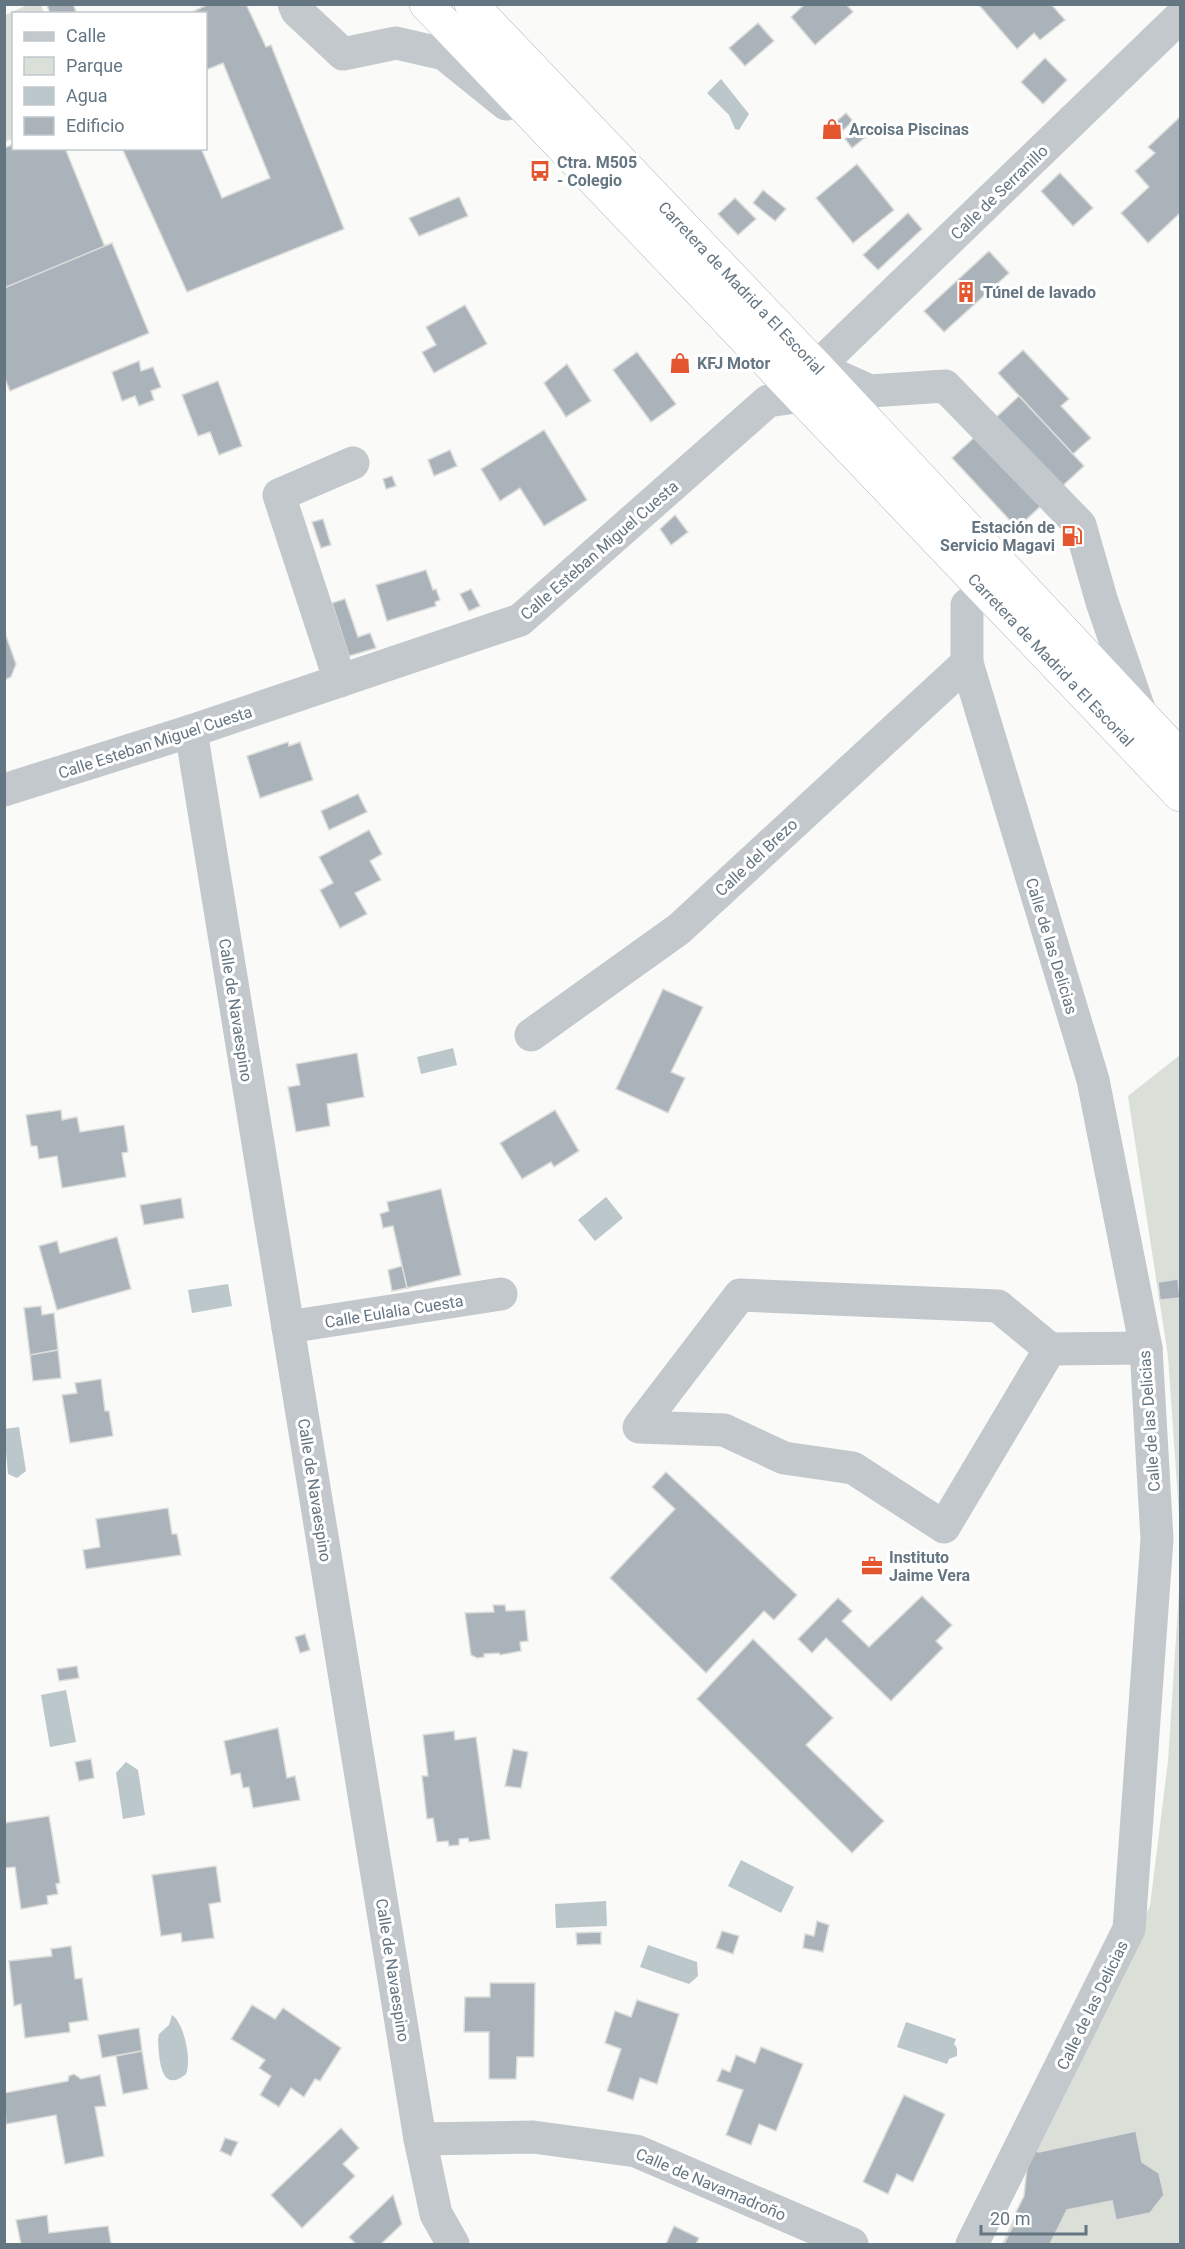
<svg xmlns="http://www.w3.org/2000/svg" width="1185" height="2249" font-family="Roboto,sans-serif">
<rect width="100%" height="100%" fill="#fafaf8"/>
<g fill="#dadfd7">
<path d="M30,4l11,1 3,8 -30,1 -1,124 -8,4v-127z"/>
<path d="M1180,1055v474l-12,-173 -40,-260z"/>
<path d="M1180,1576v668h-178l22,-48 5,-47 22,-37 99,-206 18,-145z"/>
</g>
<g fill="#bbc7cb">
<path d="M721,79l28,35 -10,16 -4,-1 -6,-14 -22,-22z"/>
<path d="M453,1048l4,17 -36,9 -4,-17z"/>
<path d="M606,1197l17,21 -28,23 -17,-21z"/>
<path d="M228,1284l4,22 -40,7 -4,-23z"/>
<path d="M19,1427l7,44 -9,7 -9,-4 -4,-45z"/>
<path d="M66,1690l10,52 -26,5 -9,-52z"/>
<path d="M126,1762l12,8 7,45 -22,4 -7,-46z"/>
<path d="M741,1860l53,27 -13,26 -53,-27z"/>
<path d="M606,1901l1,25 -51,2 -1,-24z"/>
<path d="M648,1945l49,17 1,14 -9,8 -49,-17z"/>
<path d="M172,2015c12,8 20,45 14,59 -27,22 -27,-20 -28,-35l1,-5 10,-9z"/>
<path d="M906,2022l50,17 -2,5 3,4v8l-8,3 -2,5 -50,-17z"/>
</g>
<g fill="#aab3b9" stroke="#dcdcda" stroke-width="1.5">
<path d="M73,4l4,10h-27l-3,-9z"/>
<path d="M209,4h37l20,43 5,-2 73,184 -157,63 -65,-144h79l21,50 48,-20 -47,-115 -17,7v-56h-18z"/>
<path d="M805,4h41l7,8 -38,33 -24,-28z"/>
<path d="M978,4h73l14,16 -25,20 -6,-7 -17,16z"/>
<path d="M758,23l16,18 -29,25 -16,-18z"/>
<path d="M1045,58l22,22 -24,24 -22,-22z"/>
<path d="M846,113l7,8 -14,13 -7,-9z"/>
<path d="M1180,117v96l-32,30 -27,-30 28,-26 -14,-16 20,-18 -7,-6z"/>
<path d="M860,127l7,9 -15,12 -7,-9z"/>
<path d="M14,144v4h51l42,104 -103,42v-146z"/>
<path d="M857,164l37,46 -41,33 -37,-45z"/>
<path d="M1060,173l33,35 -20,18 -32,-35z"/>
<path d="M763,190l23,19 -11,12 -22,-18z"/>
<path d="M459,197l9,19 -49,20 -10,-18z"/>
<path d="M735,198l21,21 -18,16 -20,-21z"/>
<path d="M908,213l14,16 -44,41 -15,-15z"/>
<path d="M112,243l37,90 -139,58 -6,-15v-88z"/>
<path d="M989,251l20,22 -65,59 -20,-21z"/>
<path d="M465,305l22,39 -53,29 -12,-21 14,-7 -10,-18z"/>
<path d="M1023,350l46,49 -8,7 30,32 -18,16 -75,-81z"/>
<path d="M637,352l39,52 -25,18 -38,-52z"/>
<path d="M139,361l2,10 12,-4 8,20 -10,4 3,9 -15,6 -4,-10 -13,5 -10,-29z"/>
<path d="M567,364l24,37 -25,16 -22,-34z"/>
<path d="M218,381l24,65 -23,9 -9,-23 -12,4 -16,-41z"/>
<path d="M1019,396l65,70 -67,62 -65,-70z"/>
<path d="M544,430l43,70 -43,26 -24,-38 -20,13 -19,-32z"/>
<path d="M450,450l7,16 -23,10 -6,-16z"/>
<path d="M392,476l4,10 -10,3 -3,-10z"/>
<path d="M675,515l13,17 -17,13 -11,-16z"/>
<path d="M323,519l8,26 -10,3 -9,-26z"/>
<path d="M426,570l7,20 3,-1 4,11 -5,2 1,4 -49,15 -11,-36z"/>
<path d="M471,589l9,17 -11,5 -9,-17z"/>
<path d="M345,599l13,38 12,-4 6,15 -27,8 -17,-53z"/>
<path d="M4,630l12,34 -5,13 -7,3z"/>
<path d="M288,742l1,4 11,-4 13,38 -53,18 -13,-42z"/>
<path d="M358,794l9,18 -38,18 -8,-19z"/>
<path d="M369,830l13,24 -12,7 11,19 -26,13 12,21 -27,14 -20,-38 13,-7 -14,-26z"/>
<path d="M663,989l40,18 -32,65 14,6 -17,35 -52,-24z"/>
<path d="M357,1053l7,44 -37,7 3,22 -34,6 -8,-45 12,-2 -4,-21z"/>
<path d="M61,1110l1,10 15,-3 3,15 44,-7 4,27 -6,1 4,24 -64,11 -5,-32 -18,3 -2,-13h-6l-5,-31z"/>
<path d="M555,1110l24,41 -25,16 -3,-5 -29,17 -22,-36z"/>
<path d="M441,1189l20,86 -54,13 -14,-62 -10,2 -3,-14 9,-3 -2,-9z"/>
<path d="M181,1198l3,20 -40,7 -4,-20z"/>
<path d="M117,1237l14,52 -74,21 -18,-64 18,-5 3,12z"/>
<path d="M402,1266l5,22 -15,3 -4,-21z"/>
<path d="M1178,1279l2,19 -20,2 -2,-18z"/>
<path d="M41,1306l1,9 12,-2 4,37 -28,5 -6,-47z"/>
<path d="M58,1350l3,28 -28,3 -3,-26z"/>
<path d="M101,1379l4,32h4l4,25 -43,7 -8,-48 15,-2 -2,-10z"/>
<path d="M666,1472l131,123 -23,25 -10,-9 -58,62 -96,-95 65,-69 -23,-22z"/>
<path d="M168,1508l4,26h5l4,21 -95,14 -3,-19 17,-3 -4,-28z"/>
<path d="M922,1596l30,29 -16,16 7,7 -52,53 -65,-63 -14,15 -14,-14 40,-41 14,13 -10,10 27,26z"/>
<path d="M493,1605h12l1,6 19,-1 3,31 -8,1 1,9 -21,4 -1,-2 -15,1v3l-7,1 -6,-3 -6,-42 29,-1z"/>
<path d="M305,1634l5,16 -10,3 -5,-16z"/>
<path d="M753,1639l80,79 -27,27 78,76 -32,32 -155,-154z"/>
<path d="M77,1666l2,12 -20,3 -2,-12z"/>
<path d="M278,1728l9,50 8,-2 5,24 -47,8 -4,-21 -6,1 -3,-15 -9,2 -7,-34z"/>
<path d="M454,1731l1,9 21,-3 14,102 -21,3 -1,-4 -9,1v6l-10,1 -1,-5 -11,1 -4,-24 -6,1 -5,-43h6l-5,-41z"/>
<path d="M513,1749l15,3 -7,36 -16,-2z"/>
<path d="M91,1759l3,19 -15,3 -4,-19z"/>
<path d="M49,1816l11,67 -4,1 2,10 -11,2 1,8 -27,5 -6,-42 -11,1v-45z"/>
<path d="M216,1866l5,36 -12,2 5,34 -32,4 -1,-9 -20,3 -9,-61z"/>
<path d="M817,1921l12,4 -6,27 -20,-4 2,-14 9,2z"/>
<path d="M722,1931l17,5 -6,18 -17,-6z"/>
<path d="M601,1932v12l-24,1 -1,-12z"/>
<path d="M71,1946l4,33 7,-1 6,42 -19,3 1,9 -45,6 -4,-34 -7,2 -5,-45 43,-5 -1,-7z"/>
<path d="M490,1983h45l-1,74h-17l-1,22h-27v-47h-25l1,-35h25z"/>
<path d="M637,2000l42,14 -22,70 -17,-6 -7,22 -26,-9 14,-42 -16,-6 10,-32 16,6z"/>
<path d="M252,2005l23,14 8,-11 58,40 -21,33 -5,-2 -11,18 -13,-9 -12,19 -19,-12 11,-19 -12,-8 6,-8 -34,-21z"/>
<path d="M139,2028l3,23 -40,7 -4,-23z"/>
<path d="M761,2047l42,17 -27,67 -17,-7 -8,21 -25,-10 17,-45 -26,-9 5,-12 8,3 6,-17 19,8z"/>
<path d="M142,2051l6,38 -25,5 -7,-38z"/>
<path d="M74,2074l7,5 19,-4 6,31 -11,1 9,49 -39,8 -9,-49 -50,9 -2,-31 64,-12 1,-5z"/>
<path d="M904,2095l41,19 -32,68 -16,-8 -9,20 -25,-12z"/>
<path d="M341,2128l18,20 -16,16 12,12 -53,52 -31,-33z"/>
<path d="M1136,2131l6,31 17,11 5,22 -14,18 -34,7 -4,-19 -45,9 -17,34h-46l15,-30 -3,-2 8,-16 5,-47 10,3z"/>
<path d="M225,2138l13,4 -7,14 -11,-5z"/>
<path d="M393,2195l9,29 -21,20h-25l-7,-7z"/>
<path d="M47,2215l2,18 59,-7 3,18h-90l-5,-24z"/>
<path d="M674,2226l25,12 -3,6h-30z"/>
</g>
<g fill="none" stroke-linecap="round" stroke-linejoin="round">
<defs>
<g id="highway">
<path id="s1" d="M426,4l754,791"/>
<path id="s2" d="M471,4l346,363 363,389"/>
</g>
</defs>
<use href="#highway" stroke="#b4b9bd" stroke-width="34"/>
<g stroke="#c3c8cc" stroke-width="33">
<path d="M294,4l3,7 46,43 53,-11 48,11 62,50"/>
<path d="M340,681l-61,-186 74,-32"/>
<path d="M1141,715l-39,-113 -22,-77 -135,-139 -75,5 -53,-24 363,-350"/>
<path d="M191,731l229,1408 16,75 17,30"/>
<path d="M4,790l187,-59 329,-111 248,-219 34,-5"/>
<path d="M531,1035l148,-106 288,-266"/>
<path d="M288,1327l213,-33"/>
<path d="M1050,1349l-106,178 -91,-59 -69,-10 -60,-28 -85,-3 101,-132 258,11 52,43 96,-1"/>
<path d="M420,2139l113,-2 103,14 216,93"/>
<path d="M972,2244l157,-315 28,-390 -11,-191 -53,-268 -126,-417v-58l17,-15"/>
</g>
<use href="#highway" stroke="#fff" stroke-width="33"/>
</g>
<defs>
<symbol id="shop-bare" viewBox="-9 -9 18 18"><path d="M-5-2.5h2.3a2.7 3.5 0 0 1 5.4 0H5L5.5 6h-11ZM-1.5-2.5h3a1.5 2.3 0 0 0-3 0Z" fill="#e4572e" stroke="#fff" stroke-width="2.5" paint-order="stroke"/></symbol>
<symbol id="bus-bare" viewBox="-9 -9 18 18"><path d="M-5-6H5V4H4V6H2V4H-2V6H-4V4H-5ZM-3.5-4V0h7V-4ZM-3.5 1.2v1.5H-2V1.2ZM2 1.2v1.5H3.5V1.2Z" fill="#e4572e" stroke="#fff" stroke-width="2.5" paint-order="stroke"/></symbol>
<symbol id="building-bare" viewBox="-9 -9 18 18"><path d="M-4-6H4V6H1V3H-1V6H-4ZM-2.5-4.3h1.7v1.8h-1.7ZM.8-4.3h1.7v1.8H.8ZM-2.5-1h1.7V.8h-1.7ZM.8-1h1.7V.8H.8Z" fill="#e4572e" stroke="#fff" stroke-width="2.5" paint-order="stroke"/></symbol>
<symbol id="fuel-bare" viewBox="-9 -9 18 18"><path d="M-5.5-6h7V0h2V4h1.3V-2.5L3-4.5l.8-.8L6-3V5H2.5V1h-1V6h-7ZM-4.2-4.7v3.2H.2V-4.7Z" fill="#e4572e" stroke="#fff" stroke-width="2.5" paint-order="stroke"/></symbol>
<symbol id="office-bare" viewBox="-9 -9 18 18"><path d="M-6-3h4V-5.5h4V-3h4V5H-6ZM-1-4.5V-3h2v-1.5ZM-6 0V1H6V0Z" fill="#e4572e" stroke="#fff" stroke-width="2.5" paint-order="stroke"/></symbol>
</defs>
<g fill-rule="evenodd">
<use href="#shop-bare" x="817" y="114" width="30" height="30"/>
<use href="#bus-bare" x="525" y="156" width="30" height="30"/>
<use href="#building-bare" x="951" y="277" width="30" height="30"/>
<use href="#shop-bare" x="665" y="348" width="30" height="30"/>
<use href="#fuel-bare" x="1057" y="521" width="30" height="30"/>
<use href="#office-bare" x="857" y="1551" width="30" height="30"/>
</g>
<g text-anchor="middle" stroke-width="6" stroke-linejoin="round" paint-order="stroke">
<g font-size="16" font-weight="bold" fill="#657683" stroke="#fff" text-anchor="start">
<text x="849" y="135">Arcoisa Piscinas</text>
<text x="557" y="168">Ctra. M505<tspan x="557" dy="18">- Colegio</tspan></text>
<text x="983" y="298">Túnel de lavado</text>
<text x="697" y="369">KFJ Motor</text>
<text x="1055" y="533" text-anchor="end">Estación de<tspan x="1055" dy="18">Servicio Magavi</tspan></text>
<text x="889" y="1563">Instituto<tspan x="889" dy="18">Jaime Vera</tspan></text>
</g>
<g font-size="16" fill="#657683" stroke="#fff">
<text transform="translate(999 192) rotate(-44)" y="6">Calle de Serranillo</text>
<text dy="6" stroke="none"><textPath href="#s2" startOffset="392">Carretera de Madrid a El Escorial</textPath></text>
<text transform="translate(599 550) rotate(-41)" y="6">Calle Esteban Miguel Cuesta</text>
<text dy="6" stroke="none"><textPath href="#s1" startOffset="906">Carretera de Madrid a El Escorial</textPath></text>
<text transform="translate(155 742) rotate(-18)" y="6">Calle Esteban Miguel Cuesta</text>
<text transform="translate(756 857) rotate(-43)" y="6">Calle del Brezo</text>
<text transform="translate(1052 946) rotate(73)" y="6">Calle de las Delicias</text>
<text transform="translate(236 1010) rotate(81)" y="6">Calle de Navaespino</text>
<text transform="translate(394 1311) rotate(-9)" y="6">Calle Eulalia Cuesta</text>
<text transform="translate(1149 1421) rotate(-94)" y="6">Calle de las Delicias</text>
<text transform="translate(315 1490) rotate(81)" y="6">Calle de Navaespino</text>
<text transform="translate(393 1970) rotate(81)" y="6">Calle de Navaespino</text>
<text transform="translate(1092 2005) rotate(-64)" y="6">Calle de las Delicias</text>
<text transform="translate(711 2184) rotate(23)" y="6">Calle de Navamadroño</text>
</g>
</g>
<rect width="1185" height="2249" fill="none" stroke="#657683" stroke-width="12"/>
<rect x="12" y="12" width="195" height="138" fill="#ffffff" stroke="#c1c8cd" stroke-width="1.5"/>
<rect x="24" y="32" width="30" height="9" fill="#c3c8cc" stroke="#c1c8cd" stroke-width="1.5"/>
<text x="66" y="42" font-size="18" fill="#657683">Calle</text>
<rect x="24" y="57" width="30" height="18" fill="#dadfd7" stroke="#c1c8cd" stroke-width="1.5"/>
<text x="66" y="72" font-size="18" fill="#657683">Parque</text>
<rect x="24" y="87" width="30" height="18" fill="#bbc7cb" stroke="#c1c8cd" stroke-width="1.5"/>
<text x="66" y="102" font-size="18" fill="#657683">Agua</text>
<rect x="24" y="117" width="30" height="18" fill="#aab3b9" stroke="#c1c8cd" stroke-width="1.5"/>
<text x="66" y="132" font-size="18" fill="#657683">Edificio</text>
<path d="M981 2225v9h105v-9" fill="none" stroke="#657683" stroke-width="3"/>
<text x="990" y="2225" font-size="18" fill="#657683" stroke="#ffffff" stroke-width="4.5" paint-order="stroke">20 m</text>
</svg>
